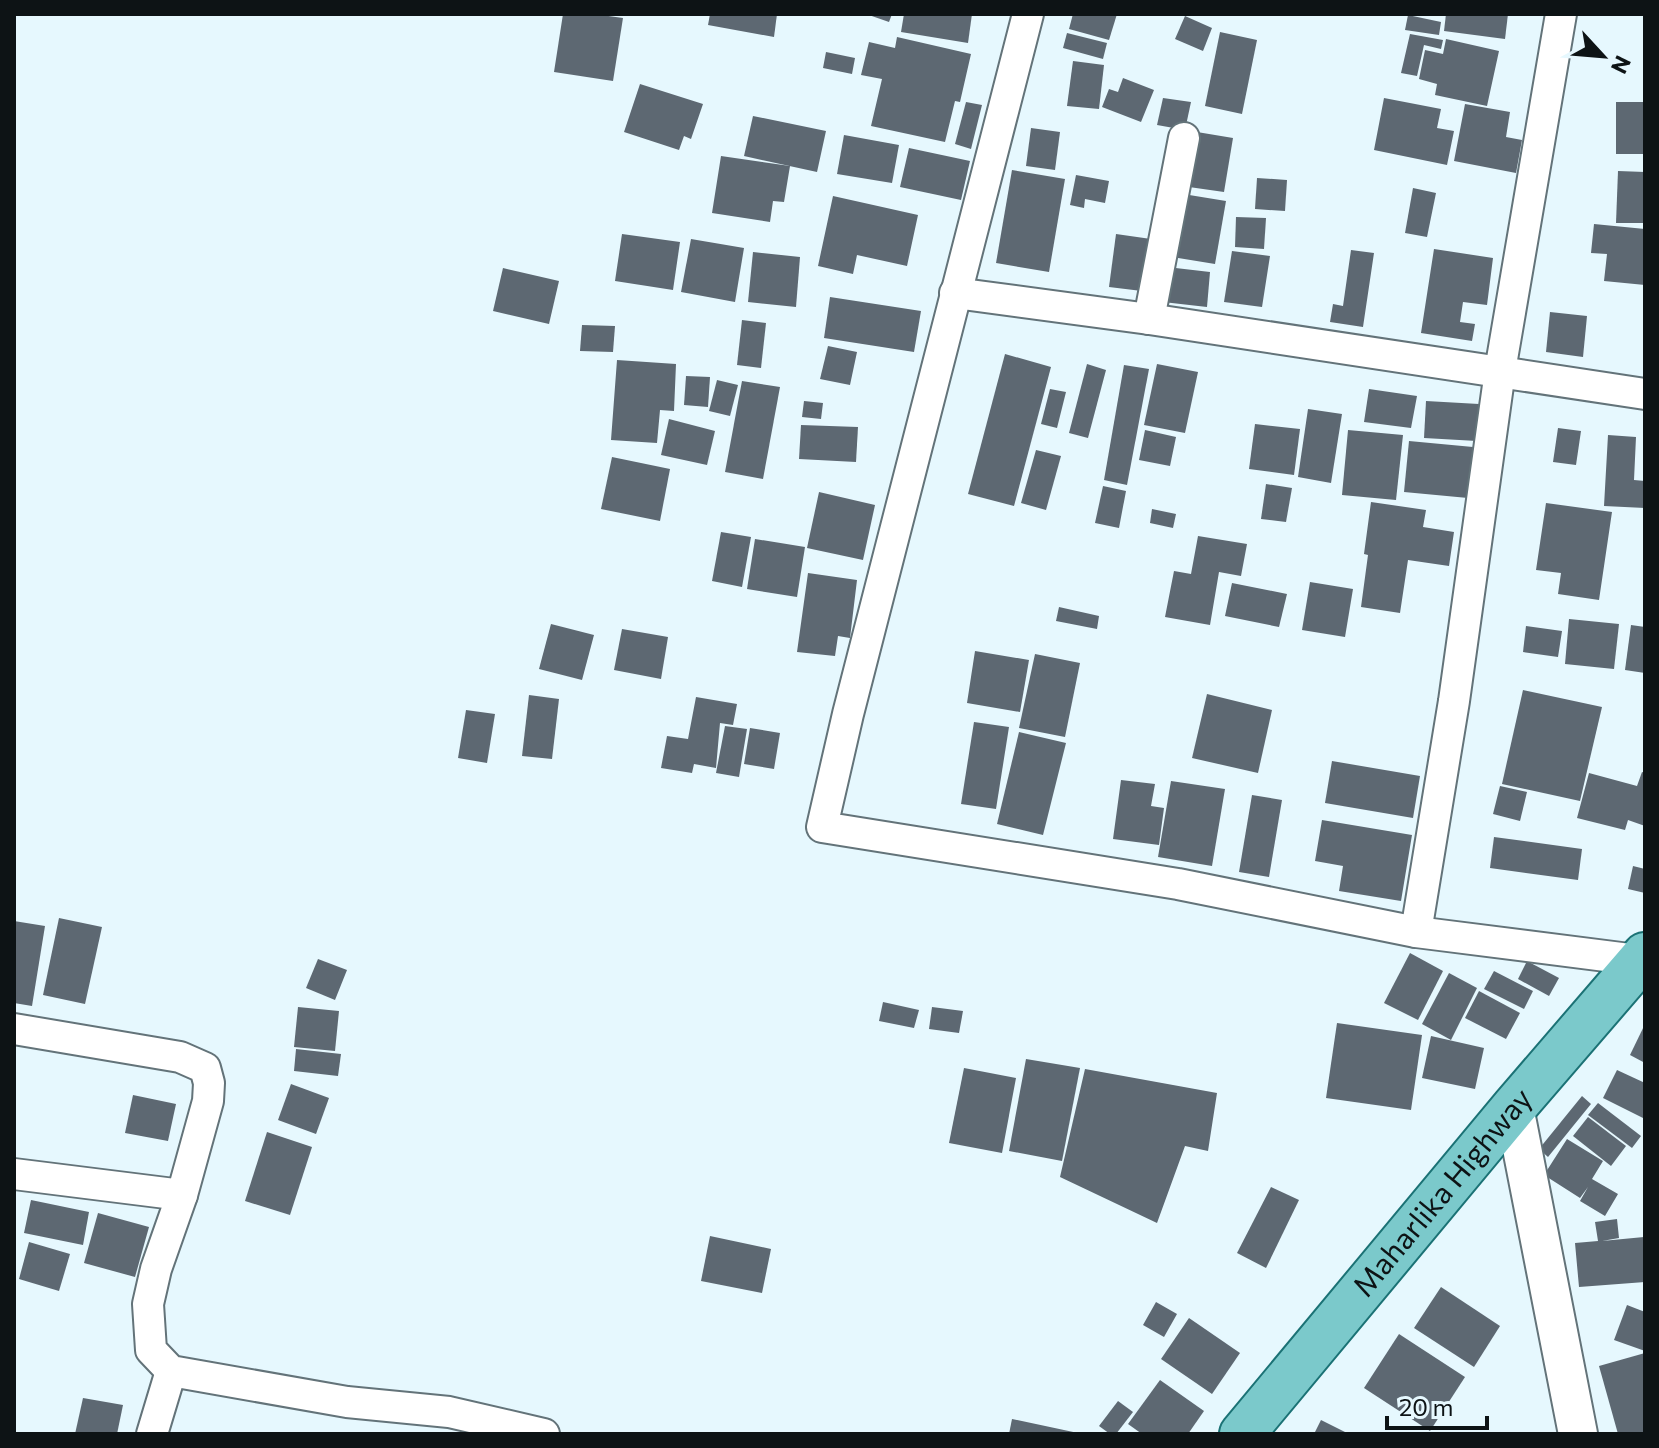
<svg xmlns="http://www.w3.org/2000/svg" width="1659" height="1448" font-family="Commissioner,sans-serif">
<rect width="100%" height="100%" fill="#e6f8fe"/>
<g fill="#5d6872">
<path d="M563,14h31l29,4 -10,63 -59,-9z"/>
<path d="M710,14h67l-3,23 -66,-12z"/>
<path d="M866,14h26l-3,8z"/>
<path d="M904,14h68l-4,29 -67,-11z"/>
<path d="M1073,14h44l-8,26 -40,-11z"/>
<path d="M1446,14h62l-3,25 -61,-8z"/>
<path d="M1408,15l33,7 -2,13 -34,-5z"/>
<path d="M1185,16l27,12 -9,23 -28,-12z"/>
<path d="M1220,32l37,8 -15,74 -37,-8z"/>
<path d="M1067,33l40,10 -4,16 -40,-11z"/>
<path d="M1410,34l33,6 -2,9 -17,-4 -7,31 -16,-3z"/>
<path d="M897,37l74,17 -11,48 -5,-1 -10,41 -74,-16 11,-47 -21,-4 8,-33 26,6z"/>
<path d="M1446,39l53,12 -12,55 -52,-11 2,-11 -18,-5 6,-29 18,4z"/>
<path d="M826,52l29,6 -3,16 -29,-6z"/>
<path d="M1073,61l31,4 -5,44 -32,-3z"/>
<path d="M1123,78l31,12 -13,32 -39,-15 7,-18 9,3z"/>
<path d="M640,84l63,20 -12,35 -7,-3 -5,14 -55,-18z"/>
<path d="M1163,98l28,4 -6,28 -28,-5z"/>
<path d="M1384,98l57,11 -4,19 17,3 -7,34 -73,-15z"/>
<path d="M966,102l16,3 -11,44 -16,-5z"/>
<rect x="1616" y="102" width="29" height="52"/>
<path d="M1465,104l45,8 -4,25 16,3 -6,33 -62,-12z"/>
<path d="M753,116l73,15 -9,41 -73,-16z"/>
<path d="M1031,128l29,4 -5,38 -29,-4z"/>
<path d="M1197,132l36,6 -9,54 -35,-5z"/>
<path d="M844,135l55,10 -7,38 -55,-9z"/>
<path d="M909,148l61,13 -9,39 -61,-13z"/>
<path d="M721,156l69,10 -6,36 -11,-1 -3,21 -58,-9z"/>
<path d="M1012,170l53,9 -16,93 -53,-9z"/>
<path d="M1618,171l27,1v51h-29z"/>
<path d="M1076,175l33,6 -4,22 -20,-4 -1,9 -14,-3z"/>
<path d="M1257,178l30,2 -2,31 -30,-2z"/>
<path d="M1413,188l23,5 -9,44 -22,-4z"/>
<path d="M1177,193l49,8 -11,63 -49,-8z"/>
<path d="M833,196l85,19 -11,51 -50,-11 -4,19 -35,-8z"/>
<path d="M1236,217l30,1 -2,31 -29,-2z"/>
<path d="M1594,224l51,5v56l-41,-4 3,-27 -16,-1z"/>
<path d="M622,234l58,8 -7,48 -58,-9z"/>
<path d="M1116,234l42,6 -8,52 -41,-5z"/>
<path d="M691,239l53,9 -9,54 -54,-10z"/>
<path d="M1434,249l59,9 -6,47 -24,-3 -3,20 15,2 -3,17 -51,-8z"/>
<path d="M1351,250l23,3 -11,74 -33,-5 3,-18 10,2z"/>
<path d="M1232,251l38,5 -8,51 -38,-5z"/>
<path d="M753,252l47,5 -4,50 -48,-5z"/>
<path d="M1167,267l43,5 -3,35 -44,-5z"/>
<path d="M503,268l56,13 -10,43 -56,-13z"/>
<path d="M830,297l91,14 -7,41 -90,-14z"/>
<path d="M1550,312l37,4 -4,41 -37,-5z"/>
<path d="M742,320l24,3 -5,45 -24,-3z"/>
<path d="M582,325l33,1 -2,26 -33,-1z"/>
<path d="M828,346l29,6 -7,33 -30,-6z"/>
<path d="M1005,354l46,13 -37,139 -46,-12z"/>
<path d="M617,360l59,4 -2,47 -14,-1 -3,33 -46,-3z"/>
<path d="M1087,364l19,6 -18,68 -19,-5z"/>
<path d="M1157,364l41,8 -13,61 -41,-8z"/>
<path d="M1124,365l25,4 -22,116 -23,-5z"/>
<path d="M686,376l24,1 -2,30 -24,-2z"/>
<path d="M717,380l21,5 -8,31 -21,-5z"/>
<path d="M742,381l38,6 -17,92 -38,-7z"/>
<path d="M1050,389l16,3 -9,36 -16,-4z"/>
<path d="M1369,389l48,7 -6,32 -47,-6z"/>
<path d="M804,401l19,2 -2,16 -19,-2z"/>
<path d="M1426,401l53,3 -2,37 -53,-3z"/>
<path d="M1308,409l34,5 -11,69 -33,-6z"/>
<path d="M669,419l46,12 -8,34 -46,-10z"/>
<path d="M1255,424l45,5 -6,46 -45,-6z"/>
<path d="M801,425l57,2 -2,35 -57,-3z"/>
<path d="M1558,428l23,3 -5,34 -23,-3z"/>
<path d="M1145,430l31,7 -6,29 -31,-6z"/>
<path d="M1348,430l55,5 -7,65 -54,-5z"/>
<path d="M1608,435l28,2 -2,43 11,1v27l-41,-2z"/>
<path d="M1409,441l64,6 -5,51 -64,-6z"/>
<path d="M1036,450l25,6 -15,54 -25,-7z"/>
<path d="M612,457l58,12 -10,52 -59,-12z"/>
<path d="M1266,484l26,4 -6,34 -25,-3z"/>
<path d="M1103,486l23,5 -7,37 -24,-5z"/>
<path d="M819,492l56,13 -12,55 -56,-12z"/>
<path d="M1371,502l55,8 -3,17 31,5 -5,34 -41,-6 -8,53 -39,-6 7,-52 -4,-1z"/>
<path d="M1546,503l66,9 -13,88 -41,-6 3,-21 -25,-3z"/>
<path d="M1152,509l24,5 -3,14 -23,-5z"/>
<path d="M721,532l30,5 -9,50 -30,-6z"/>
<path d="M1198,536l49,8 -6,32 -22,-4 -9,53 -45,-8 9,-46 17,3z"/>
<path d="M755,539l50,8 -8,50 -50,-8z"/>
<path d="M808,573l49,7 -7,58 -12,-2 -3,20 -38,-4z"/>
<path d="M1310,582l43,7 -8,48 -43,-7z"/>
<path d="M1232,583l55,11 -8,33 -54,-11z"/>
<path d="M1059,607l40,9 -2,13 -41,-8z"/>
<path d="M1569,619l50,5 -5,45 -49,-5z"/>
<path d="M551,624l43,11 -12,45 -43,-11z"/>
<path d="M1631,625l14,2v46l-20,-3z"/>
<path d="M1526,626l36,5 -4,26 -35,-5z"/>
<path d="M622,629l46,8 -7,42 -47,-9z"/>
<path d="M975,651l54,9 -9,52 -53,-9z"/>
<path d="M1035,654l45,9 -15,74 -46,-9z"/>
<path d="M1523,690l79,17 -22,94 -78,-17z"/>
<path d="M1207,694l65,16 -14,63 -66,-15z"/>
<path d="M529,695l30,4 -7,60 -30,-3z"/>
<path d="M696,697l41,7 -4,21 -13,-2 -4,45 -22,-4 -2,9 -31,-5 6,-32 21,3z"/>
<path d="M466,710l29,4 -8,49 -29,-5z"/>
<path d="M974,722l35,5 -13,82 -35,-5z"/>
<path d="M725,726l22,3 -8,48 -23,-4z"/>
<path d="M750,728l30,5 -6,36 -30,-5z"/>
<path d="M1019,732l47,11 -23,92 -46,-11z"/>
<path d="M1332,761l88,15 -7,42 -88,-15z"/>
<path d="M1642,772l3,1v53l-17,-6 -3,10 -48,-12 12,-45 48,13z"/>
<path d="M1121,780l34,4 -4,22 13,2 -5,37 -46,-6z"/>
<path d="M1171,781l54,8 -13,77 -54,-9z"/>
<path d="M1500,786l27,6 -7,29 -27,-7z"/>
<path d="M1252,795l30,5 -13,77 -30,-5z"/>
<path d="M1322,820l90,15 -11,66 -62,-10 4,-25 -28,-5z"/>
<path d="M1494,837l88,12 -4,31 -88,-12z"/>
<path d="M1633,866l12,3v24l-17,-4z"/>
<path d="M59,918l43,9 -17,77 -42,-9z"/>
<path d="M14,921l31,5 -13,80 -18,-3z"/>
<path d="M1410,953l33,18 -25,49 -34,-17z"/>
<path d="M318,959l29,11 -12,30 -29,-12z"/>
<path d="M1527,961l32,17 -10,18 -31,-17z"/>
<path d="M1494,971l39,20 -9,18 -40,-20z"/>
<path d="M1449,973l28,15 -26,52 -29,-16z"/>
<path d="M1479,991l41,22 -14,26 -41,-21z"/>
<path d="M883,1002l36,8 -5,18 -35,-7z"/>
<path d="M298,1007l41,4 -4,40 -41,-4z"/>
<path d="M932,1007l31,4 -4,22 -30,-4z"/>
<path d="M1337,1023l85,12 -11,75 -85,-12z"/>
<path d="M1645,1024v39l-15,-8z"/>
<path d="M1431,1036l53,12 -9,41 -53,-11z"/>
<path d="M296,1049l45,5 -3,22 -44,-5z"/>
<path d="M1026,1059l54,9 -18,93 -53,-10z"/>
<path d="M964,1068l52,10 -14,75 -53,-10z"/>
<path d="M1085,1069l132,24 -9,58 -23,-5 -28,77 -97,-46z"/>
<path d="M1617,1070l28,13v36l-42,-21z"/>
<path d="M291,1084l38,14 -13,36 -38,-14z"/>
<path d="M133,1095l43,9 -8,37 -43,-8z"/>
<path d="M1582,1096l9,8 -43,53 -9,-8z"/>
<path d="M1598,1103l43,33 -9,12 -44,-33z"/>
<path d="M1588,1117l38,29 -15,20 -38,-30z"/>
<path d="M267,1132l45,15 -22,68 -45,-14z"/>
<path d="M1567,1139l36,22 -11,18 26,15 -13,22 -25,-15 8,-14 -8,11 -36,-23z"/>
<path d="M1271,1187l28,13 -33,68 -29,-15z"/>
<path d="M31,1200l58,12 -6,33 -59,-12z"/>
<path d="M98,1213l51,14 -14,50 -51,-14z"/>
<path d="M1617,1219l2,19 -17,3 42,-4 1,45 -66,5 -4,-44 23,-2 -3,-19z"/>
<path d="M710,1236l61,13 -9,44 -61,-12z"/>
<path d="M29,1242l41,12 -11,37 -40,-12z"/>
<path d="M1441,1287l59,39 -26,41 -60,-39z"/>
<path d="M1156,1302l21,12 -13,23 -21,-12z"/>
<path d="M1627,1305l18,7v39l-31,-11z"/>
<path d="M1189,1318l51,35 -28,41 -51,-35z"/>
<path d="M1399,1334l66,43 -35,54 -66,-43z"/>
<path d="M1645,1353v81h-27l-19,-68z"/>
<path d="M1160,1380l44,31 -16,23h-46l-14,-10z"/>
<path d="M83,1398l40,7 -6,29h-42z"/>
<path d="M1118,1401l15,11 -17,22h-6l-11,-8z"/>
<path d="M1012,1419l66,14v1h-69z"/>
<path d="M1321,1420l28,14h-35z"/>
</g>
<g fill="none" stroke-linecap="round" stroke-linejoin="round">
<defs>
<g id="minor">
<path d="M1028,14l-180,700 -26,113 356,57 238,48 229,29"/>
<path d="M955,293l194,26 496,75"/>
<path d="M1149,319l35,-181"/>
<path d="M1416,932l38,-231 46,-330 61,-357"/>
<path d="M14,1029l166,28 25,11 4,15 -1,18 -26,94 -26,74 -8,35 3,46 20,21 176,31 102,10 95,22"/>
<path d="M14,1174l168,21"/>
<path d="M152,1434l19,-63"/>
</g>
<path id="tertiary" d="M1514,1107l64,327"/>
<g id="primary">
<path id="s1" d="M1242,1434l272,-327 131,-152"/>
</g>
</defs>
<use href="#minor" stroke="#637379" stroke-width="34"/>
<use href="#tertiary" stroke="#637379" stroke-width="42"/>
<use href="#primary" stroke="#1b7275" stroke-width="48"/>
<use href="#minor" stroke="#fff" stroke-width="30"/>
<use href="#tertiary" stroke="#fff" stroke-width="38"/>
<use href="#primary" stroke="#7bc9cb" stroke-width="44"/>
</g>
<g text-anchor="middle" stroke-width="8" stroke-linejoin="round" paint-order="stroke">
<g font-size="30" fill="#0d1315" stroke="#e6f8fe">
<text dy="10" stroke="none"><textPath href="#s1" startOffset="314">Maharlika Highway</textPath></text>
</g>
</g>
<rect width="1659" height="1448" fill="none" stroke="#0d1315" stroke-width="32"/>
<g transform="translate(1603 56) rotate(116)" stroke="#e6f8fe" stroke-width="6" paint-order="stroke">
<path d="M0-6L14 30L0 20L-14 30Z" fill="#0d1315"/>
<text y="-12" font-size="22" font-weight="bold" text-anchor="middle" fill="#0d1315">N</text>
</g>
<path d="M1387 1416v12h100v-12" fill="none" stroke="#0d1315" stroke-width="4"/>
<text x="1399" y="1416" font-size="24" fill="#0d1315" stroke="#e6f8fe" stroke-width="6" paint-order="stroke">20 m</text>
</svg>
